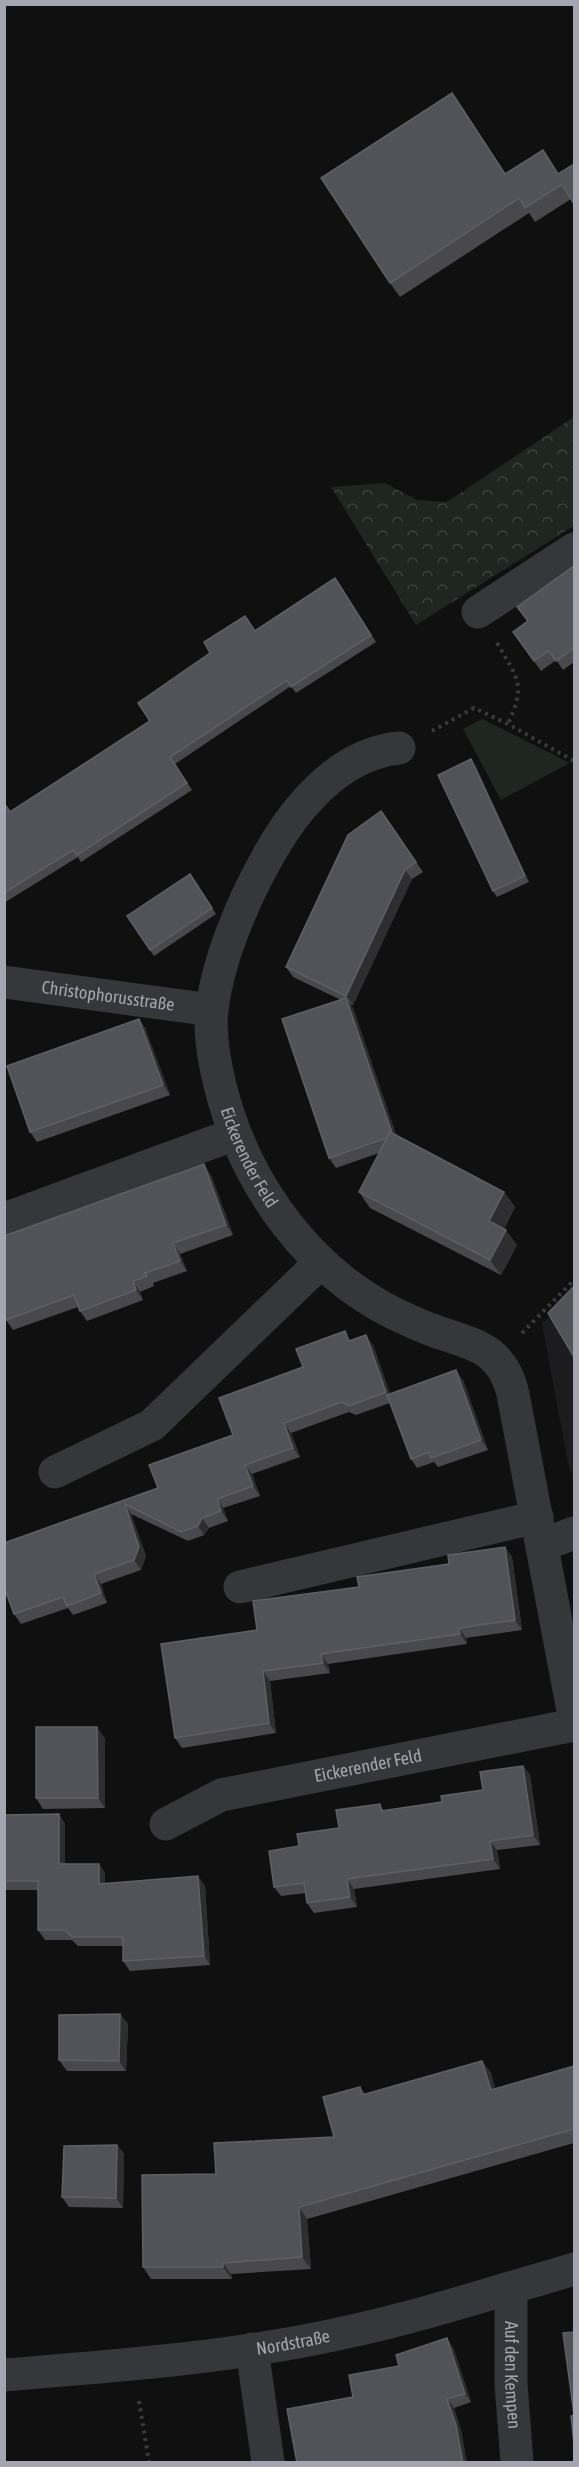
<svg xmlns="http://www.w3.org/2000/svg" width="579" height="2467" font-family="'Asap Condensed',sans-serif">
<defs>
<pattern id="forest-crowns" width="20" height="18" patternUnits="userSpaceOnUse" patternTransform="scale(1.5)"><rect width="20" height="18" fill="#1f2520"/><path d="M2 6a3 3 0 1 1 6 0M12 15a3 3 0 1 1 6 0" fill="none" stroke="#3c423e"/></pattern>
</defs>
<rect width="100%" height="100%" fill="#101011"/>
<path fill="#1c1c1e" d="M574,1292v189l-6,-18 -26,-139z"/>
<path fill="#1f2520" d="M482,719l88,44 -69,37 -38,-71z"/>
<path fill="url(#forest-crowns)" d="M574,417v109l-158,99 -85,-138 54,-4 32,17 30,2z"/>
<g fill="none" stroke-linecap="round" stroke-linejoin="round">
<g stroke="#3a3a3e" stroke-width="4" stroke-dasharray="3 4.5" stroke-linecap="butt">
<path d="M497,643c21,36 29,41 11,81"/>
<path d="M432,731l42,-23 34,16 66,37"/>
<path d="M522,1333l52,-53"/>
<path d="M139,2401l10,61"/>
</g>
<g stroke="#36373a" stroke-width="33">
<path d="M478,612l96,-63"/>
<path id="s1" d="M399,748c-61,6 -106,62 -133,112 -24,43 -48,100 -54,149 -3,25 2,51 8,76 22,90 78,174 160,221 16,9 32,16 49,23 40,15 73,16 84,65l61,322"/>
<path id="s2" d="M4,982l208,28"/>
<path d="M4,1219l231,-85"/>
<path d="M55,1472l97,-47 169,-163"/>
<path d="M543,1545l31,-12"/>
<path d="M240,1587l297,-70"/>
<path id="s3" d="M166,1824l55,-29 353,-70"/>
<path id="s4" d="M511,2288v96l6,78"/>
<path d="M252,2349l16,113"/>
<path id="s5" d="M4,2375c112,-9 225,-17 334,-41 80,-17 158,-42 236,-65"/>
</g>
</g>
<g fill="#49494d">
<path d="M462,107l43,67 38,-24 28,49 -36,23 -6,-9 -129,84 -10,-14z"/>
<path d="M574,566v96l-11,8 -7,-10 -15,11 -28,-39 14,-11z"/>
<path d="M335,578l41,64 -80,51 -5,-7 -116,78 17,26 -111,72 -3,-5 -74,46v-100l7,9 139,-91 105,-91z"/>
<path d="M471,759l4,6 54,117 -32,15 -4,-6z"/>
<path d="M381,811l42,61 -11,7 -59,126 -3,-1 3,4 43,127 108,57 11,15 -11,22 13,16 -16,30 -131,-67 -11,-16 20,-39 -43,15 -7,-10 12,-158 -48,-23 -7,-10z"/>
<path d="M190,874l26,40 -62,42 -27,-40z"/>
<path d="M139,1019l6,9 25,67 -133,47 -7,-10z"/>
<path d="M211,1175l22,60 -53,19 7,17 -34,12 1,3 -14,6 3,8 -56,21 -7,-10 -2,-4 -65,23 -7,-10z"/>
<path d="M351,1340l22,5 17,49 73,-14 25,70 -50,17 -4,-5 -17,6 -6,-9 -21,-56 -34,12 -7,-3 -58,21 9,24 -48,17 8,22 -37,12 5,13 -19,7 -5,7 -16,6 -57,-27 15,42 -5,14 -40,14 6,19 -34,12 -5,-7 -47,16 -7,-10 -10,-71 154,-55 75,-53 70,-68z"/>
<path d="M505,1547l7,10 10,73 -56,8 1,6 -139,20 2,9 -60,8 6,52 -94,15 -7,-10 82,-108 102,-43 90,-23z"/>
<path d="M105,1738v70l-62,1 -7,-11z"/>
<path d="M523,1766l7,9 10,70 -43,5 3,19 -146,20 3,18 -43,6 -7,-10 -1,-10 -25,3 -7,-9 25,-41 40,-18 41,-24 4,7 58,-9 41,-12z"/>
<path d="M59,1814l6,10v40h34l6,9v10l100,3 5,79 -80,6 -7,-10v-15h-45l-6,-6h-27l-7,-10v-40h-34v-75z"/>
<path d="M120,2014l8,10 -2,47h-59l-8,-11z"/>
<path d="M482,2061l9,12 4,16 79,-23v77l-267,76 4,50 -80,5 1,5h-81l-8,-12 73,-93 118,-37 26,-50 5,7z"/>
<path d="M117,2145l7,9 -1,54 -54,-1 -7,-10z"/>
<path d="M453,2347l18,55 -17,6 8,26 -109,-37 46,-31z"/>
</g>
<g fill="#2e2e31">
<path d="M452,93l10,14 53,82 -10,-15z"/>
<path d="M471,759l4,6 54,117 -4,-6z"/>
<path d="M405,870l7,9 -59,126 -7,-9z"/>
<path d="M346,998l7,10 47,138 -7,-10z"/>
<path d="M139,1019l6,9 25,67 -7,-10z"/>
<path d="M204,1164l7,11 22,60 -7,-10z"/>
<path d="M504,1192l11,15 -15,30 -11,-16z"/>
<path d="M506,1230l11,15 -16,30 -11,-15z"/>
<path d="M173,1243l7,11 7,17 -7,-10z"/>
<path d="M133,1281l7,11 3,8 -7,-10z"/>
<path d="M366,1335l7,10 20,57 -7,-10z"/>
<path d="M456,1370l7,10 25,70 -7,-10z"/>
<path d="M284,1423l7,10 9,24 -7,-9z"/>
<path d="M245,1465l7,9 8,22 -7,-10z"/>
<path d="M217,1499l6,9 5,13 -7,-10z"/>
<path d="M125,1504l6,10 15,42 -5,14 -7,-10z"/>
<path d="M202,1518l7,10 -5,7 -6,-9z"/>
<path d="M505,1547l7,10 10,73 -7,-10z"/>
<path d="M94,1574l7,10 6,19 -6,-10z"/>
<path d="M459,1628l7,10 1,6 -7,-10z"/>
<path d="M321,1654l7,10 2,9 -7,-10z"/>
<path d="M263,1671l7,10 6,52 -7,-10z"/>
<path d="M97,1727l8,11v70l-7,-10z"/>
<path d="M523,1766l7,9 10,70 -7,-10z"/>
<path d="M59,1814l6,10v49l-6,-9z"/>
<path d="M490,1841l7,9 3,19 -7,-10z"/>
<path d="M99,1864l6,9v20l-6,-9z"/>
<path d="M198,1876l7,10 5,79 -6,-9z"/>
<path d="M347,1879l7,10 3,18 -7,-10z"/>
<path d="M120,2014l8,10 -2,47 -7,-10z"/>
<path d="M482,2061l9,12 8,29 -8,-12z"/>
<path d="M117,2145l7,9 -1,54 -7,-10z"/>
<path d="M299,2207l8,12 4,50 -9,-12z"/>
<path d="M223,2263l8,11 1,5 -9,-12z"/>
<path d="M447,2338l6,9 18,55 -6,-8z"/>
<path d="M447,2399l7,9 8,26 5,29h-4z"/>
</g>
<g fill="#525358" stroke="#5f6066" stroke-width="1.5">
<path d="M452,93l53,81 38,-24 15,24 16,-10v40l-12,-20 -37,24 -6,-10 -129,85 -69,-105z"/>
<path d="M574,566v82l-18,13 -7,-10 -15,10 -21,-29 15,-11 -11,-14z"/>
<path d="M335,578l36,57 -80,52 -4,-7 -117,77 17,26 -110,72 -4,-5 -69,43v-90l6,9 140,-91 -12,-18 72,-50 -6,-11 41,-26 10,15z"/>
<path d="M471,759l54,117 -32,15 -55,-116z"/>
<path d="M381,811l35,51 -11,8 -59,126 -60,-29 62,-132z"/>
<path d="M190,874l22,34 -62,42 -23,-34z"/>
<path d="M346,998l46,135 -2,-1 -3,6 -58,20 -47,-139z"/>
<path d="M139,1019l24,66 -133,47 -23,-66z"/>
<path d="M390,1132l114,60 -15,29 17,9 -16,30 -131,-68z"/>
<path d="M204,1164l22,61 -53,18 7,18 -35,12 2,3 -14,5 3,9 -56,21 -6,-16 -68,25 -2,-4v-80z"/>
<path d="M574,1286v71l-26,-44z"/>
<path d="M345,1331l4,10 17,-6 20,57 -37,14 -7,-4 -58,21 9,25 -48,17 8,21 -36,13 4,12 -19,7 -4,8 -17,6 -56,-28 14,43 -5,13 -40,14 7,19 -34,13 -4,-9 -49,17 -10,-27v-44l154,-55 -9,-23 84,-30 -14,-37 84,-31 -7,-18z"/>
<path d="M456,1370l25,70 -50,18 -2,-6 -18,7 -24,-64z"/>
<path d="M505,1547l10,73 -56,8 1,6 -139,20 2,9 -60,8 6,52 -94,15 -14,-94 96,-14 -4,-29 106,-14 -2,-10 92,-13 -1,-9z"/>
<path d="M36,1727h61l1,71h-62z"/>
<path d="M523,1766l10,69 -43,6 3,18 -146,20 3,18 -43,6 -3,-20 -30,4 -5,-36 30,-5 -2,-12 42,-6 -3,-18 44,-6 1,7 61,-9 -1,-6 42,-6 -3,-18z"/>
<path d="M59,1814v50h40v20l99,-8 6,80 -81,5v-24h-51l-7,-7h-27v-49h-34v-66z"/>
<path d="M120,2014l-1,47 -60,-1v-45z"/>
<path d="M482,2061l9,29 83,-24v63l-275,78 3,50 -79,6v4h-80l-1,-92 74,-1 -2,-31 120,-6 -11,-40 37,-10 2,8z"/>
<path d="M117,2145l-1,53 -54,-1 2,-51z"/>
<path d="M574,2332v112l-3,-28 3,-1 -11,-82z"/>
<path d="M447,2338l18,56 -18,5 9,26 7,38h-166l-10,-54 66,-12 -4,-22 50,-9 -3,-11z"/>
</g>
<g text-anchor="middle" stroke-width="5" stroke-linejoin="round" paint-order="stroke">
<g font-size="18" fill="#a3a5b0" stroke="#0b0b0c">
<text dy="6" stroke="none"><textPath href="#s2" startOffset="105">Christophorusstraße</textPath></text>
<text dy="6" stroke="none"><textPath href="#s1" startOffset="495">Eickerender Feld</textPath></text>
<text dy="6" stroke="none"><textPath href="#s3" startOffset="212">Eickerender Feld</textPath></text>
<text dy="6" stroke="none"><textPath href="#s5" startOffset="291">Nordstraße</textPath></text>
<text dy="6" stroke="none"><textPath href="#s4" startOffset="87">Auf den Kempen</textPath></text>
</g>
</g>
<rect width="579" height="2467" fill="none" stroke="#a3a5b0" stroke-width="12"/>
</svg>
